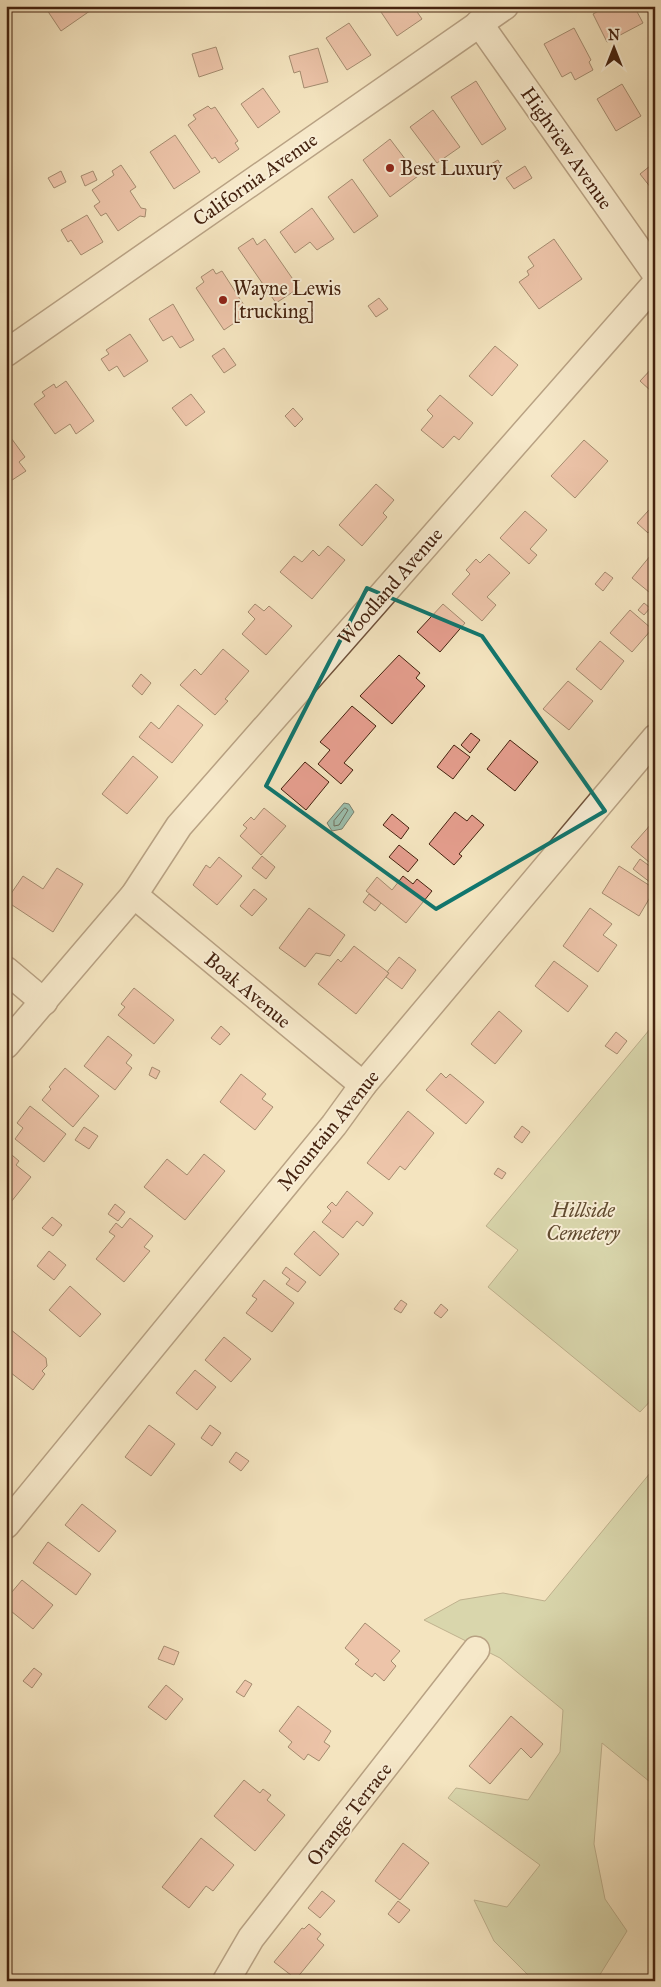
<svg xmlns="http://www.w3.org/2000/svg" width="661" height="1987" font-family="'IM FELL Great Primer',serif">
<rect width="100%" height="100%" fill="#f4e4bf"/>
<filter id="stains"><feTurbulence type="fractalNoise" baseFrequency=".004" numOctaves="4"/><feColorMatrix values="0 0 0 0 .2 0 0 0 0 .09 0 0 0 0 .02 0 0 0 .5 -.17"/></filter>
<radialGradient id="worn" r=".72"><stop offset=".6" stop-color="#630" stop-opacity="0"/><stop offset="1" stop-color="#630" stop-opacity=".3"/></radialGradient>
<g fill="#b9c594" stroke="#7e7452">
<path d="M655,1023v373l-15,16 -152,-125 30,-37 -32,-24z"/>
<path d="M655,1467v319l-53,-43 -8,101 11,55 22,32 -31,50h-62l-40,-40 -20,-41 33,7 33,-42 -92,-67 8,-10 72,12 32,-48 3,-42 -63,-52 -76,-38 36,-20 43,-7 42,8z"/>
</g>
<path fill="#9cbfad" stroke="#79806e" d="M344,803l5,1 5,8 -12,17 -10,2 -5,-8z"/>
<g fill="none" stroke-linecap="round" stroke-linejoin="round">
<path stroke="#70705e" stroke-width="1" d="M345,808l3,2 -9,15 -5,1v-5z"/>
<path stroke="#79806e" stroke-width="7" d="M6,43l2,-3"/>
</g>
<g fill="#e59e8e" stroke="#44220f">
<path d="M53,6h44l-36,25 -14,-21z"/>
<path d="M377,6h36l9,13 -25,17z"/>
<path d="M608,6h26l9,17 -36,19 -14,-28z"/>
<path d="M349,23l22,32 -24,15 -21,-32z"/>
<path d="M574,28l17,32 -2,2 4,8 -18,10 -4,-8 -9,5 -18,-33z"/>
<path d="M216,47l7,22 -24,8 -7,-23z"/>
<path d="M318,48l10,34 -24,6 -4,-17 -6,2 -5,-17z"/>
<path d="M476,81l30,48 -24,16 -31,-48z"/>
<path d="M622,84l19,32 -25,15 -19,-32z"/>
<path d="M263,88l17,24 -22,16 -17,-24z"/>
<path d="M208,106l3,3 4,-2 23,34 -3,2 4,6 -20,14 -4,-6 -3,2 -24,-34 8,-6 -3,-4z"/>
<path d="M433,110l27,37 -23,16 -27,-36z"/>
<path d="M175,135l25,37 -26,17 -24,-37z"/>
<path d="M390,139l28,37 -28,21 -27,-37z"/>
<path d="M498,160l3,6 -7,4 -3,-6z"/>
<path d="M655,162v31l-15,-19z"/>
<path d="M121,165l15,22 -6,4 11,17 5,1 -1,8 -5,-1 -22,15 -12,-18 -5,3 -7,-10 6,-4 -8,-12 22,-15 -2,-4z"/>
<path d="M525,166l7,12 -18,11 -8,-11z"/>
<path d="M61,171l5,11 -12,6 -6,-10z"/>
<path d="M93,171l4,9 -12,6 -4,-10z"/>
<path d="M352,179l26,37 -24,17 -26,-36z"/>
<path d="M312,208l22,31 -17,11 -7,-8 -15,11 -15,-21z"/>
<path d="M87,215l16,27 -22,13 -10,-15 -3,2 -7,-12z"/>
<path d="M253,238l4,7 8,-6 34,49 -23,15 -38,-55z"/>
<path d="M554,239l28,40 -43,30 -20,-27 10,-7 -2,-4 7,-5 -6,-9z"/>
<path d="M213,269l3,5 6,-3 27,42 -25,17 -28,-42 8,-6 -3,-5z"/>
<path d="M379,298l9,11 -12,8 -8,-11z"/>
<path d="M173,304l21,36 -14,8 -8,-12 -9,5 -14,-22z"/>
<path d="M130,334l18,27 -24,16 -7,-11 -8,5 -8,-12 8,-5 -3,-4z"/>
<path d="M495,346l23,19 -26,31 -23,-20z"/>
<path d="M224,348l12,17 -12,8 -12,-17z"/>
<path d="M655,365v22l-4,4 -11,-10z"/>
<path d="M66,381l28,40 -18,13 -6,-10 -15,10 -21,-30 11,-8 -3,-4 12,-8 2,4z"/>
<path d="M191,394l14,18 -19,14 -14,-18z"/>
<path d="M440,395l33,28 -14,17 -5,-4 -11,12 -22,-18 12,-14 -6,-6z"/>
<path d="M293,408l10,11 -8,8 -10,-11z"/>
<path d="M6,431l19,26 -6,5 7,9 -20,13z"/>
<path d="M584,440l24,21 -33,37 -24,-22z"/>
<path d="M376,484l18,16 -11,13 4,4 -25,29 -23,-21z"/>
<path d="M649,510l6,5v10l-7,8 -11,-10z"/>
<path d="M525,511l22,19 -17,19 7,6 -8,9 -29,-26z"/>
<path d="M328,546l17,14 -33,39 -32,-27 14,-16 8,6 11,-12 6,6z"/>
<path d="M655,550v47l-23,-19z"/>
<path d="M489,554l21,19 -23,24 9,8 -14,16 -30,-27 18,-20 -4,-4 10,-11 4,4z"/>
<path d="M605,572l8,6 -10,13 -8,-7z"/>
<path d="M644,603l6,5 -6,7 -6,-5z"/>
<path d="M255,604l9,7 5,-5 23,20 -26,29 -24,-21 13,-15 -7,-7z"/>
<path d="M443,604l22,19 -25,29 -23,-20z"/>
<path d="M630,610l22,19 -20,23 -22,-19z"/>
<path d="M600,641l24,20 -23,29 -25,-21z"/>
<path d="M223,649l26,22 -24,28 3,2 -13,14 -35,-30 15,-16 6,6z"/>
<path d="M399,655l21,18 -4,5 9,8 -33,38 -32,-28z"/>
<path d="M141,674l10,9 -9,12 -10,-9z"/>
<path d="M568,681l25,20 -24,29 -26,-21z"/>
<path d="M178,705l25,20 -31,38 -33,-26 12,-15 8,7z"/>
<path d="M352,706l24,20 -32,37 9,7 -12,14 -23,-20 12,-14 -10,-8z"/>
<path d="M471,733l9,7 -10,13 -9,-8z"/>
<path d="M510,740l28,22 -23,29 -28,-22z"/>
<path d="M454,745l16,12 -17,22 -16,-12z"/>
<path d="M133,756l25,21 -31,37 -25,-20z"/>
<path d="M305,762l24,20 -23,28 -25,-21z"/>
<path d="M264,808l22,18 -25,29 -21,-19 7,-8 -4,-3 8,-8 3,3z"/>
<path d="M455,812l12,9 5,-6 12,10 -25,29 3,2 -8,9 -25,-21z"/>
<path d="M392,814l17,14 -8,11 -18,-14z"/>
<path d="M652,823l3,2v42l-24,-20z"/>
<path d="M399,845l19,15 -10,12 -19,-15z"/>
<path d="M262,856l13,11 -9,12 -14,-11z"/>
<path d="M219,857l23,19 -25,29 -24,-20 13,-20 4,3z"/>
<path d="M640,859l15,11v8l-4,5 -18,-14z"/>
<path d="M619,866l36,23 -16,27 -37,-23z"/>
<path d="M57,868l26,16 -30,48 -47,-31 17,-25 20,13z"/>
<path d="M403,876l10,8 4,-5 15,12 -26,32 -40,-32 11,-14 15,13z"/>
<path d="M254,889l13,10 -15,17 -12,-10z"/>
<path d="M369,894l12,9 -6,8 -12,-9z"/>
<path d="M309,908l36,27 -15,21 -14,-3 -11,14 -26,-19z"/>
<path d="M590,908l22,16 -9,11 14,10 -19,27 -35,-26z"/>
<path d="M354,946l35,27 -33,41 -38,-30 20,-25 3,3z"/>
<path d="M399,957l17,13 -14,19 -16,-12 3,-4 -2,-1z"/>
<path d="M554,961l34,25 -20,26 -33,-26z"/>
<path d="M134,988l40,32 -20,24 -36,-29 7,-8 -4,-3z"/>
<path d="M499,1011l23,20 -27,33 -24,-20z"/>
<path d="M221,1026l9,8 -10,11 -9,-7z"/>
<path d="M616,1032l11,9 -10,13 -12,-8z"/>
<path d="M108,1036l24,19 -6,8 6,5 -17,22 -31,-24z"/>
<path d="M152,1067l8,4 -4,8 -7,-4z"/>
<path d="M65,1068l34,28 -26,31 -31,-27 9,-11 -2,-2z"/>
<path d="M441,1073l5,5 4,-4 34,28 -18,22 -40,-34z"/>
<path d="M241,1074l25,20 -4,5 11,8 -18,23 -35,-28z"/>
<path d="M30,1106l36,28 -22,28 -29,-23 8,-11 -6,-5z"/>
<path d="M408,1111l26,22 -29,37 -5,-4 -11,14 -22,-17z"/>
<path d="M522,1126l8,6 -8,11 -8,-6z"/>
<path d="M84,1127l14,9 -9,13 -14,-9z"/>
<path d="M6,1150l13,11 -3,4 15,12 -20,25 -5,-3z"/>
<path d="M204,1154l21,17 -40,49 -41,-33 23,-28 20,16z"/>
<path d="M498,1168l8,5 -4,6 -8,-5z"/>
<path d="M347,1191l26,22 -10,13 -6,-5 -14,17 -21,-16 9,-11 -4,-4 5,-5 4,4z"/>
<path d="M115,1204l10,8 -7,9 -10,-7z"/>
<path d="M52,1217l10,8 -9,11 -11,-8z"/>
<path d="M130,1218l23,18 -9,11 6,4 -26,31 -28,-23 19,-23 -6,-4 7,-9 6,5z"/>
<path d="M314,1231l25,23 -19,22 -26,-22z"/>
<path d="M49,1251l17,14 -12,15 -17,-14z"/>
<path d="M286,1267l20,15 -8,10 -12,-8 4,-5 -8,-6z"/>
<path d="M264,1280l30,23 -22,29 -26,-19 11,-14 -5,-3z"/>
<path d="M70,1286l31,28 -21,23 -31,-27z"/>
<path d="M401,1300l6,4 -6,9 -7,-4z"/>
<path d="M441,1304l7,6 -7,8 -7,-5z"/>
<path d="M10,1329l36,29 1,8 -5,5 3,3 -12,16 -27,-21v-36z"/>
<path d="M224,1337l27,22 -20,23 -26,-22z"/>
<path d="M195,1370l21,17 -19,23 -21,-17z"/>
<path d="M149,1425l26,19 -24,32 -26,-19z"/>
<path d="M210,1425l11,8 -9,13 -11,-8z"/>
<path d="M236,1452l13,9 -8,10 -12,-9z"/>
<path d="M82,1504l34,27 -17,21 -34,-27z"/>
<path d="M48,1542l43,32 -15,21 -43,-32z"/>
<path d="M22,1580l31,25 -20,24 -27,-22v-8z"/>
<path d="M365,1623l35,28 -9,10 5,5 -12,15 -9,-8 -3,4 -17,-13 4,-4 -14,-12z"/>
<path d="M164,1646l15,6 -5,13 -16,-6z"/>
<path d="M34,1668l8,6 -10,14 -9,-7z"/>
<path d="M245,1680l7,4 -8,13 -8,-5z"/>
<path d="M166,1685l17,14 -17,21 -18,-13z"/>
<path d="M298,1706l33,25 -7,11 6,4 -11,15 -11,-7 -4,6 -16,-13 4,-5 -13,-11z"/>
<path d="M511,1716l32,28 -12,14 -10,-10 -31,36 -21,-18z"/>
<path d="M244,1780l16,13 3,-4 8,6 -4,5 18,15 -30,36 -41,-35z"/>
<path d="M201,1838l33,27 -21,26 -7,-5 -17,22 -27,-21z"/>
<path d="M403,1843l26,20 -29,37 -25,-19z"/>
<path d="M322,1891l13,10 -15,17 -12,-10z"/>
<path d="M398,1901l12,9 -11,13 -11,-9z"/>
<path d="M309,1924l12,10 -4,5 7,6 -28,34 -22,-17 28,-34 2,1z"/>
</g>
<g fill="none" stroke-linecap="round" stroke-linejoin="round">
<defs>
<g id="street">
<path d="M479,23l176,250"/>
<path d="M6,353l499,-347"/>
<path d="M134,895l229,190"/>
<path d="M6,970l38,32"/>
<path d="M6,1045l128,-150 45,-69 476,-542"/>
<path d="M6,1525l328,-400 29,-40 292,-347"/>
<path d="M226,1981l25,-43 225,-288"/>
</g>
</defs>
<use href="#street" stroke="#70523b" stroke-width="29"/>
<use href="#street" stroke="#f8edd5" stroke-width="26"/>
</g>
<path d="M0 0H661V1987H0ZM367,588l115,48 123,175 -169,98 -170,-123z" fill="#f4e4bf" fill-opacity=".55" fill-rule="evenodd"/>
<path fill="none" stroke="#0f766e" stroke-width="4" stroke-linejoin="round" d="M367,588l115,48 123,175 -169,98 -170,-123z"/>
<g fill="#8f2418" stroke="#f8edd5" stroke-width="2">
<circle cx="390" cy="168" r="5"/>
<circle cx="223" cy="300" r="5"/>
</g>
<g text-anchor="middle" stroke-width="4" stroke-linejoin="round" paint-order="stroke">
<g font-size="20" fill="#44220f" stroke="#f8edd5">
<text transform="translate(567 148) rotate(55)" y="7">Highview Avenue</text>
<text transform="translate(255 179) rotate(-35)" y="7">California Avenue</text>
<text transform="translate(390 586) rotate(-49)" y="7">Woodland Avenue</text>
<text transform="translate(248 990) rotate(40)" y="7">Boak Avenue</text>
<text transform="translate(328 1130) rotate(-51)" y="7">Mountain Avenue</text>
<text transform="translate(349 1814) rotate(-52)" y="7">Orange Terrace</text>
</g>
<g font-size="20" fill="#44220f" stroke="#f8edd5" text-anchor="start">
<text x="400" y="175">Best Luxury</text>
<text x="233" y="295">Wayne Lewis<tspan x="233" dy="23">[trucking]</tspan></text>
</g>
<g font-size="20" font-style="italic" fill="#614b30" stroke="#f8edd5">
<text x="583" y="1217">Hillside<tspan x="583" dy="23">Cemetery</tspan></text>
</g>
</g>
<rect width="661" height="1987" fill="none" stroke="#f4e4bf" stroke-width="25"/>
<rect x="8" y="8" width="646" height="1972" fill="none" stroke="#44220f" stroke-width="2.5"/>
<rect x="12" y="12" width="636" height="1962" fill="none" stroke="#44220f"/>
<g transform="translate(614 48)" stroke="#f8edd5" stroke-width="4" paint-order="stroke">
<path d="M0-4L9 19L0 12L-9 19Z" fill="#44220f"/>
<text y="-8" font-size="14" font-weight="bold" text-anchor="middle" fill="#44220f">N</text>
</g>
<rect width="100%" height="100%" filter="url(#stains)"/>
<rect width="100%" height="100%" fill="url(#worn)"/>
</svg>
